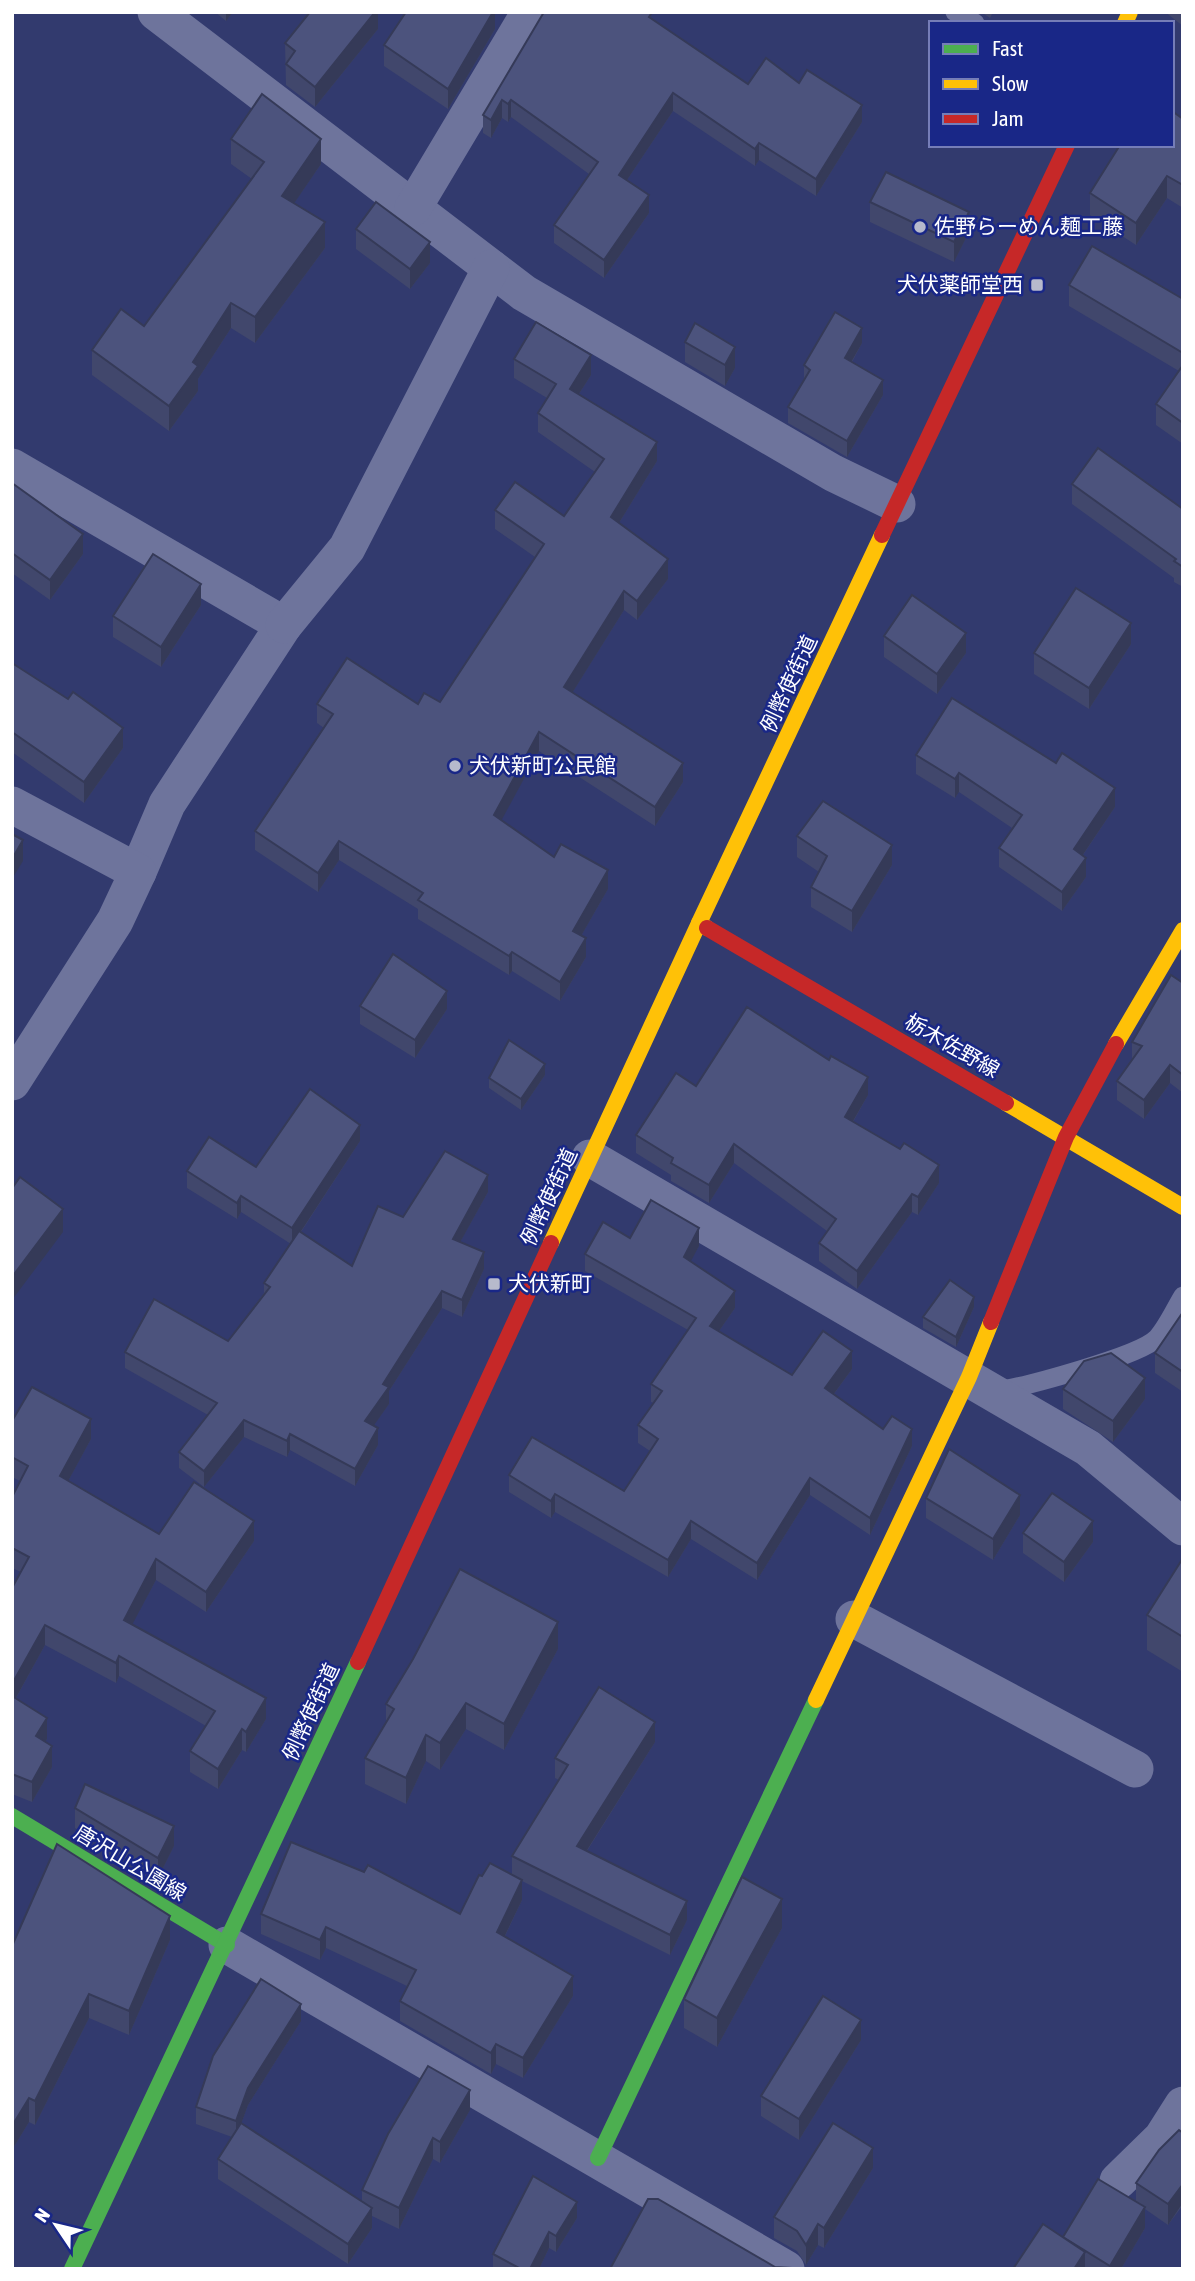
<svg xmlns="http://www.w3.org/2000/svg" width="1195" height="2281" font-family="'Asap Condensed','Noto Sans JP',sans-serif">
<rect width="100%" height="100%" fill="#323a6e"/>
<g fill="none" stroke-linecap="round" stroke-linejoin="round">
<g stroke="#6e749c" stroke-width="19">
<path d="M955,12l20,11"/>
<path d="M996,1391c28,-4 144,-35 161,-53 10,-11 18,-29 26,-42"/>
</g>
<g stroke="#6e749c" stroke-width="37">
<path d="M156,12l368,281 309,180 64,31"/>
<path d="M413,208l117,-196"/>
<path d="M12,467l272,158 -117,179 -29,68"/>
<path d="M284,625l63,-77 144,-280"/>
<path d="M12,805l126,67 -23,49 -103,161"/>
<path d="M590,1158l498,290 95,79"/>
<path d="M854,1619l281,150"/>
<path d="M227,1945l559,324"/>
<path d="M1118,2181l44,-43 21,-33"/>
</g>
<g stroke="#4caf50" stroke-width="16">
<path d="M12,1816l215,129"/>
<path d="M598,2158l218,-458"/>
<path d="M72,2269l286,-607"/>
</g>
<g stroke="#ffc107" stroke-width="16">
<path d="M1125,23l5,-11"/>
<path d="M707,928l-8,-5 183,-388"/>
<path d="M1116,1044l67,-114"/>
<path d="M1006,1103l177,104"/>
<path d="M551,1243l148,-320"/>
<path d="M816,1700l153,-323 22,-55"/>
</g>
<g stroke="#c62828" stroke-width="16">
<path d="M882,535l185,-390"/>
<path d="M707,928l299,175"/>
<path d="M991,1322l75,-185 50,-93"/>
<path d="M358,1662l193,-419"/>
</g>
</g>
<g fill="#41476c">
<path d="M215,12h18l-7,9z"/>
<path d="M378,12v17l-63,78 -29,-22 -1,-42z"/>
<path d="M495,12v17l-47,80 -64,-43v-21z"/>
<path d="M544,12l107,6 97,66 51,-1 63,39 -46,74 -57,-36 -4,6 -82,-55 -46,69 22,33 -45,65 -50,-35v-18l35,-51 -78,-57 -3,5 -6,-4 -11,20 -8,-5v-18z"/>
<path d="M981,12h12l-3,6z"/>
<path d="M1165,12h18v14z"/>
<path d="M1183,119v89l-16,-10 -31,47 -46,-30v-22z"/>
<path d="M231,139l90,25 -27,39 31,45 -70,95 -24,-15 -33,51v12l-29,40 -77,-56v-25l52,-24 108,-147 -21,-15z"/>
<path d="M870,202l99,30 -15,30 -84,-40z"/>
<path d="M356,229l74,34 -20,26 -54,-40z"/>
<path d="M1069,285l114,14v145l-27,-19v-21l23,-33 -110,-65z"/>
<path d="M685,342l50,26 -10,18 -40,-24z"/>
<path d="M862,343l-10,19 31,33 -36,62 -59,-34v-16l16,-27v-15z"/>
<path d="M514,359l77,16 -12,19 78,67 -38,62 49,56 -31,41 -13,-10 -52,83 111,89 -28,44 -116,-75 -38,69 53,37 54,32 -27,47 5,21 -26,44 -48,-30 -3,4 -91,-56v-10l-79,-49 -21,32 -63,-42v-19l69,-103 -7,-5v-19h101l22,-2 95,-145 -40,-28v-19l69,6 31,-44 -57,-40v-19l9,-15 -33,-20z"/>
<path d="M12,483l71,71 -33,46 -38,-27z"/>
<path d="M1072,484l111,25v78l-9,-5v-4l-102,-74z"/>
<path d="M201,605l-40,62 -48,-30v-21z"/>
<path d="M884,636l82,17 -29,41 -53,-37z"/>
<path d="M1131,644l-42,65 -55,-35v-21z"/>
<path d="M12,663l111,85 -39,55 -72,-51z"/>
<path d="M916,755l199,52 -32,48 3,22 -24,34 -63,-44v-19l13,-20 -53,-36 -4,6 -39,-24z"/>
<path d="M797,836l95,29 -40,67 -41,-25v-20l8,-15 -22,-15z"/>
<path d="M1183,983v110l-13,-10 -26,36 -27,-19v-19l15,-21v-18z"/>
<path d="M360,1006l87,3 -32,49 -55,-34z"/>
<path d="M545,1075l-24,35 -32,-22v-10z"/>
<path d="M696,1086l172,9 -15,27 86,61 -21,32 -6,-3 -55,77 -38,-28v-18l8,-12 -93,-68 -25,40 -38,-22v-6l-35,-22v-18z"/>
<path d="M360,1141l-59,91 51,34 51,-49 85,-25 -28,50 24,27 -22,48 -20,-9 -53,83v13l-16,22 5,19 -23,41 -65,-36 -3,7 -43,-20 -40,50 -25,-19v-16l29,-37 -83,-47v-16l103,-11 36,-48v-10l27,-39 -50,-32 -4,7 -50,-31v-17l69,-4z"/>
<path d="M630,1238l69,8 -9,15 45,47 -16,23 73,44 60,-6 -18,25 49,35 29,17 -42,89 -60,-40 -53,85 -66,-41 -23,38 -113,-65 -4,6 -42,-26v-17l115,16 26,-40 -12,-8v-18l16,-22 -3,-1v-18l37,-54 -103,-59v-17z"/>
<path d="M974,1307l-18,40 -33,-19v-11z"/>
<path d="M1183,1312v80l-28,-19v-20z"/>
<path d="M1063,1389l82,10 -32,43 -50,-33z"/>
<path d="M12,1421l79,18 -23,42 91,53 95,7 -48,71 -50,-32 -24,44 134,95 -20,33 -4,-2 -24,39 -28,-17v-21l16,-25 -87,-50 -3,7 -71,-38 -29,53 31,41 -2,3 7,25 -20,35 -20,-8v-206l9,-16 -9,-4v-71l8,-16 -8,-4z"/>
<path d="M926,1498l94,17 -27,45 -67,-42z"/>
<path d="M1023,1533l70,9 -29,40 -41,-29z"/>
<path d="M1183,1558v114l-36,-22v-35z"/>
<path d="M558,1649l-54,101 -38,-21 -26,41 -14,-9 -20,43 -41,-20v-26l21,-35v-19z"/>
<path d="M655,1742l-68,109 100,69 -17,35 -148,-74v19l-17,36 68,60 -50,82 -27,-14 -5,10 -91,-53v-20l7,-15 -81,-38 -6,12 -59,-26v-20h199l22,-38 30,-1v-19l47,-76 -4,-2v-20z"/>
<path d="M75,1808l99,38 -16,32 -83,-50z"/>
<path d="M782,1928l-65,119 -33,-19v-29z"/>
<path d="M170,1940l-41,95 -40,-17 -54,107 -6,-3 -17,28v-204z"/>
<path d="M301,2021l-53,84 -7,19 121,77v-11l108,-80 -30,53 -7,-4 -34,70 -27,-13v12l-24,36 -130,-85v-20l14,-22 -36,-13v-17z"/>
<path d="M861,2040l-62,100 -38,-24v-20z"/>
<path d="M1183,2133v72l-15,20 -23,-16v19l-24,41h-108l123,-67v-19z"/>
<path d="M873,2168l-49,80 -6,-3 -12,20 -9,-14 -23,-13v-21z"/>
<path d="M577,2218l-21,34 -7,-4 -10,21h-46v-15z"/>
</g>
<g fill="#353a58">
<path d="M226,12h7l-7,9z"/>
<path d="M375,12h3v17l-63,78v-20z"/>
<path d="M493,12h2v17l-47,80v-20z"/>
<path d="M673,93v18l-54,81v-17z"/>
<path d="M502,100v18l-11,20v-18z"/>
<path d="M511,100v17l-3,5v-18z"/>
<path d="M862,105v17l-46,74v-17z"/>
<path d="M321,139v25l-39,57v-25z"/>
<path d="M759,143v17l-4,6v-17z"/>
<path d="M1167,176v22l-31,47v-22z"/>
<path d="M649,195v18l-45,65v-18z"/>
<path d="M969,212v20l-15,30v-20z"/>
<path d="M325,222v26l-70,95v-26z"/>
<path d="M430,242v21l-20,26v-20z"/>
<path d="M231,303v25l-33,51v12l-29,40v-25l24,-44z"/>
<path d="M862,328v15l-17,30v-15z"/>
<path d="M735,347v21l-10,18v-21z"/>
<path d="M591,355v20l-21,33v-19z"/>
<path d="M883,380v15l-36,62v-16z"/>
<path d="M657,442v19l-46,75v-19z"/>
<path d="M83,534v20l-33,46v-20z"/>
<path d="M668,559v20l-31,41v-19z"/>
<path d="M201,584v21l-40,62v-20z"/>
<path d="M624,591v19l-60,96v-19z"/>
<path d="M1131,623v21l-42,65v-21z"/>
<path d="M966,633v20l-29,41v-20z"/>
<path d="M123,728v20l-39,55v-21z"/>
<path d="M539,732v19l-45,83v-19z"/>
<path d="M683,763v19l-28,44v-19z"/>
<path d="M959,773v19l-4,6v-19z"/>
<path d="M1115,788v19l-41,61v-19z"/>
<path d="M23,840v21l-11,18v-20z"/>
<path d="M339,841v19l-21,32v-19z"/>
<path d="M892,845v20l-40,67v-21z"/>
<path d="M1086,858v19l-24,34v-19z"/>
<path d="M608,870v19l-35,61v-19z"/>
<path d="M586,938v19l-26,44v-19z"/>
<path d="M512,952v19l-3,4v-19z"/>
<path d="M447,991v18l-32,49v-18z"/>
<path d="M545,1064v11l-24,35v-11z"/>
<path d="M1170,1065v18l-26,36v-19z"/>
<path d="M868,1077v18l-23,40v-18z"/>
<path d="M360,1125v16l-68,104v-17z"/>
<path d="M734,1144v19l-25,40v-18z"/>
<path d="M939,1165v18l-21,32v-18z"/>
<path d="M488,1175v17l-35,63v-16z"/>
<path d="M912,1194v18l-55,77v-18z"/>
<path d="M241,1196v16l-4,7v-16z"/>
<path d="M63,1209v23l-51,68v-23z"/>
<path d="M699,1228v18l-15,28v-17z"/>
<path d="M484,1252v17l-22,48v-17z"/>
<path d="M442,1291v17l-53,83v13l-24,34v-17l18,-37z"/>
<path d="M735,1291v17l-25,36v-18z"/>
<path d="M974,1297v10l-18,40v-10z"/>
<path d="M852,1351v18l-27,37v-18z"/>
<path d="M1145,1378v21l-32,43v-21z"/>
<path d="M91,1419v20l-31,57v-20z"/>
<path d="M244,1420v17l-40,50v-16z"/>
<path d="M378,1428v17l-23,41v-17z"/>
<path d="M912,1429v17l-42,89v-17z"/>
<path d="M290,1434v16l-3,7v-16z"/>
<path d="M810,1478v17l-53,85v-17z"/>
<path d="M555,1494v18l-4,6v-17z"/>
<path d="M1020,1495v20l-27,45v-21z"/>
<path d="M254,1521v20l-48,71v-20z"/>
<path d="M691,1521v18l-23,38v-17z"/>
<path d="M1093,1521v21l-29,40v-20z"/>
<path d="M156,1559v21l-32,60v-20z"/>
<path d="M558,1622v27l-54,101v-26z"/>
<path d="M45,1625v20l-33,60v-21z"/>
<path d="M119,1656v20l-3,7v-20z"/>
<path d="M266,1698v21l-20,33v-20z"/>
<path d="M466,1703v26l-26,41v-27z"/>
<path d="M47,1718v21l-11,17v-20z"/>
<path d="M655,1722v20l-78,124v-20z"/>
<path d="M242,1729v21l-24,39v-20z"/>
<path d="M426,1735v26l-20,43v-26z"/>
<path d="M52,1746v21l-20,35v-20z"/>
<path d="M174,1826v20l-16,32v-20z"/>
<path d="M522,1880v20l-25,52v-20z"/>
<path d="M782,1899v29l-65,119v-29z"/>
<path d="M687,1901v19l-17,35v-20z"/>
<path d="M170,1916v24l-41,95v-24z"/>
<path d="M326,1927v21l-6,12v-20z"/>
<path d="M573,1976v20l-50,82v-20z"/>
<path d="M89,1994v24l-54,107v-24z"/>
<path d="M301,2004v17l-53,84 -12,33v-17l12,-33z"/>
<path d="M861,2020v20l-62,100v-21z"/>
<path d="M496,2044v20l-5,10v-21z"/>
<path d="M470,2090v20l-30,53v-21z"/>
<path d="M29,2098v24l-17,28v-24z"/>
<path d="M433,2138v21l-34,70v-21z"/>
<path d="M873,2148v20l-49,80v-20z"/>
<path d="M1182,2184v20l-14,21v-21z"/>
<path d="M577,2202v16l-21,34v-16z"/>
<path d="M1145,2207v21l-24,41h-11v-3z"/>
<path d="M372,2208v20l-24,36v-20z"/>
<path d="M818,2224v21l-12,20v-20z"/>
<path d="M549,2232v16l-10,21h-9z"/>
<path d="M1085,2252v17h-11z"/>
</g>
<g fill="#4c537d" stroke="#353a58" stroke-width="2">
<path d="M310,12h65l-60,75 -29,-23 9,-13 -10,-8z"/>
<path d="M406,12h87l-45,77 -64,-44z"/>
<path d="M544,12h104l3,2 -2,3 99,67 18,-26 33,25 8,-13 55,35 -46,74 -57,-36 -4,6 -82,-56 -54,82 30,20 -45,65 -50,-35 44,-63 -87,-62 -3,4 -6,-4 -11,20 -8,-5z"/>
<path d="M262,94l59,45 -39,57 43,26 -70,95 -24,-14 -38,59 5,4 -29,40 -77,-56 29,-41 23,17 120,-164 -33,-23z"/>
<path d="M1172,111l11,8v66l-16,-9 -31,47 -46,-30 30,-48h52z"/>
<path d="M886,172l83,40 -15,30 -84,-40z"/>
<path d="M376,202l54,40 -20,27 -54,-40z"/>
<path d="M1092,246l91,53v54l-114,-68z"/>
<path d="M835,312l27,16 -17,30 38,22 -36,61 -59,-34 22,-37 -6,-5z"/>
<path d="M536,322l55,33 -21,34 87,53 -46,75 57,42 -31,42 -13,-10 -60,96 119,76 -28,44 -116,-75 -45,83 60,42 7,-13 47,26 -35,61 13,7 -26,44 -48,-30 -3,4 -91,-56 5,-7 -84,-52 -21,32 -63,-42 78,-117 -16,-10 30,-46 71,46 6,-11 16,9 104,-158 -49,-34 20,-28 49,34 40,-57 -66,-46 18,-29 -42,-25z"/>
<path d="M695,323l40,24 -10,18 -40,-23z"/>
<path d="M1183,365v58l-27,-19z"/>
<path d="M1098,448l85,61v58l-9,-6 2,-2 -104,-75z"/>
<path d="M12,483l71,51 -33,46 -38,-27z"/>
<path d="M153,554l48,30 -40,63 -48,-31z"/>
<path d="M1076,588l55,35 -42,65 -55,-35z"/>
<path d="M912,595l54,38 -29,41 -53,-38z"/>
<path d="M12,663l56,36 5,-7 50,36 -39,54 -72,-50z"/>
<path d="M952,698l104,65 6,-10 53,35 -41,61 12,9 -24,34 -63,-44 23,-33 -63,-42 -4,6 -39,-24z"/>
<path d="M823,801l69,44 -40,66 -41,-24 16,-31 -30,-20z"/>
<path d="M12,834l11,6 -11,19z"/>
<path d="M393,954l54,37 -32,49 -55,-34z"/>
<path d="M1171,975l12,8v92l-13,-10 -26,35 -27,-19 25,-35 -10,-4z"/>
<path d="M747,1007l82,53 2,-4 37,21 -23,40 55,32 4,-6 35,22 -21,32 -6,-3 -55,77 -38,-28 17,-24 -102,-75 -25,41 -38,-22 2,-5 -37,-23 40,-62 20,13z"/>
<path d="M509,1040l36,24 -24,35 -32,-21z"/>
<path d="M310,1089l50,36 -68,103 -51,-32 -4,7 -50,-32 22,-34 47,30z"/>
<path d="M445,1151l43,24 -35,64 31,13 -22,48 -20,-9 -59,93 6,3 -24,34 13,7 -23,41 -65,-35 -3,7 -43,-21 -40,51 -25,-19 38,-49 -92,-51 29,-53 74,42 42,-54 -6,-4 35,-52 53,35 26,-60 25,11z"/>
<path d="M20,1177l43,32 -51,68v-91l1,1z"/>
<path d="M651,1200l48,28 -15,29 51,34 -25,35 82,49 31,-44 29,20 -27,37 58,41 9,-13 20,13 -42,89 -60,-40 -53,85 -66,-42 -23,39 -113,-66 -4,7 -42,-26 23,-38 92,54 34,-52 -20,-14 24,-34 -11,-7 45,-66 -111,-64 18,-32 27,16z"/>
<path d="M950,1280l24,17 -18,40 -33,-20z"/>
<path d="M1183,1312v60l-28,-19z"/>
<path d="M1111,1353l34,25 -32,43 -50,-32 21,-28z"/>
<path d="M32,1387l59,32 -31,57 99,58 35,-52 60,39 -48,71 -50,-33 -32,61 142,78 -20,34 -4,-3 -24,40 -28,-18 25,-40 -96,-55 -3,7 -71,-38 -33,59v-96l17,-31 -17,-9v-51l16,-31 -16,-9v-36z"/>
<path d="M949,1449l71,46 -27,44 -67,-41z"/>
<path d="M1052,1493l41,28 -29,41 -41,-29z"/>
<path d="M1183,1558v79l-36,-22z"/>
<path d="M460,1569l98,53 -54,102 -38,-21 -26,40 -14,-8 -20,43 -41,-20 29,-49 -8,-5 27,-45z"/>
<path d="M599,1687l56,35 -78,124 110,55 -17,34 -158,-79 56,-91 -13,-7z"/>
<path d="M12,1696l35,22 -11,18 16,10 -20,36 -20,-8z"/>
<path d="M85,1784l89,42 -16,32 -83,-50z"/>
<path d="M291,1842l73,30 4,-7 92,49 19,-39 3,1 8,-13 32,17 -25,52 76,44 -50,82 -27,-14 -5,9 -91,-52 16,-31 -90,-43 -6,13 -59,-26z"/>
<path d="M57,1844l113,72 -41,95 -40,-17 -54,107 -6,-3 -17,28v-180z"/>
<path d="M742,1877l40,22 -65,119 -33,-19z"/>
<path d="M261,1979l40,25 -53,84 -12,33 -40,-14 17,-51z"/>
<path d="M823,1996l38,24 -62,99 -38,-23z"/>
<path d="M428,2066l42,24 -30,52 -7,-4 -34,70 -37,-18 26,-56z"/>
<path d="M241,2123l131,85 -24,36 -130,-85z"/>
<path d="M833,2123l40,25 -49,80 -6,-4 -12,21 -9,-14 -23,-14z"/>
<path d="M1179,2130l4,3v51l-15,20 -32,-21 23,-33z"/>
<path d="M533,2176l44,26 -21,34 -7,-4 -19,37h-9l-28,-15z"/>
<path d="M1098,2179l47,28 -35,59 -47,-29z"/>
<path d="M648,2199h10l117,68 17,1 -182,1z"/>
<path d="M1043,2224l42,28 -11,17h-61z"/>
</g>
<g fill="#b7bacc" stroke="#192787" stroke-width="2.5">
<circle cx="920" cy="227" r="7"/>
<rect x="1030" y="278" width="14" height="14" rx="3.5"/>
<circle cx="455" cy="766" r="7"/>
<rect x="487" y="1277" width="14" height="14" rx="3.5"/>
</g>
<g text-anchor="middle" stroke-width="5" stroke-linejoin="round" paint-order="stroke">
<g font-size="21" fill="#fff" stroke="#192787" text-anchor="start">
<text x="934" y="234">佐野らーめん麺工藤</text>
<text x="1023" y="292" text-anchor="end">犬伏薬師堂西</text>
<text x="469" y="773">犬伏新町公民館</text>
<text x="508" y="1291">犬伏新町</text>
</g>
<g font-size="21" fill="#fff" stroke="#192787">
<text transform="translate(789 684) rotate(-65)" y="7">例幣使街道</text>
<text transform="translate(952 1046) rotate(30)" y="7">栃木佐野線</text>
<text transform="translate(549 1197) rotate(-65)" y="7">例幣使街道</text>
<text transform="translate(311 1712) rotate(-65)" y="7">例幣使街道</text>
<text transform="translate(130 1863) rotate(31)" y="7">唐沢山公園線</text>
</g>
</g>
<rect width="1195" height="2281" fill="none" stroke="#ffffff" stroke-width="28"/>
<rect x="929" y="21" width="245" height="126" fill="#192787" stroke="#757db7" stroke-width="2"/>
<rect x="943" y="44" width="35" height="10" fill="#4caf50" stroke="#757db7" stroke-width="2"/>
<text x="992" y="56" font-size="21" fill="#ffffff">Fast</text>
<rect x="943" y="79" width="35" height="10" fill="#ffc107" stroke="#757db7" stroke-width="2"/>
<text x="992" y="91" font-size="21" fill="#ffffff">Slow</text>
<rect x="943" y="114" width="35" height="10" fill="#c62828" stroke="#757db7" stroke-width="2"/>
<text x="992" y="126" font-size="21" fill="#ffffff">Jam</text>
<g transform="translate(56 2225) rotate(305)" stroke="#192787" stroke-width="5" paint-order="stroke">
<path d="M0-5L12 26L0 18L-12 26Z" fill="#ffffff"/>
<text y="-10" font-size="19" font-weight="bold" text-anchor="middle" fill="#ffffff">N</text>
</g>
</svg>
